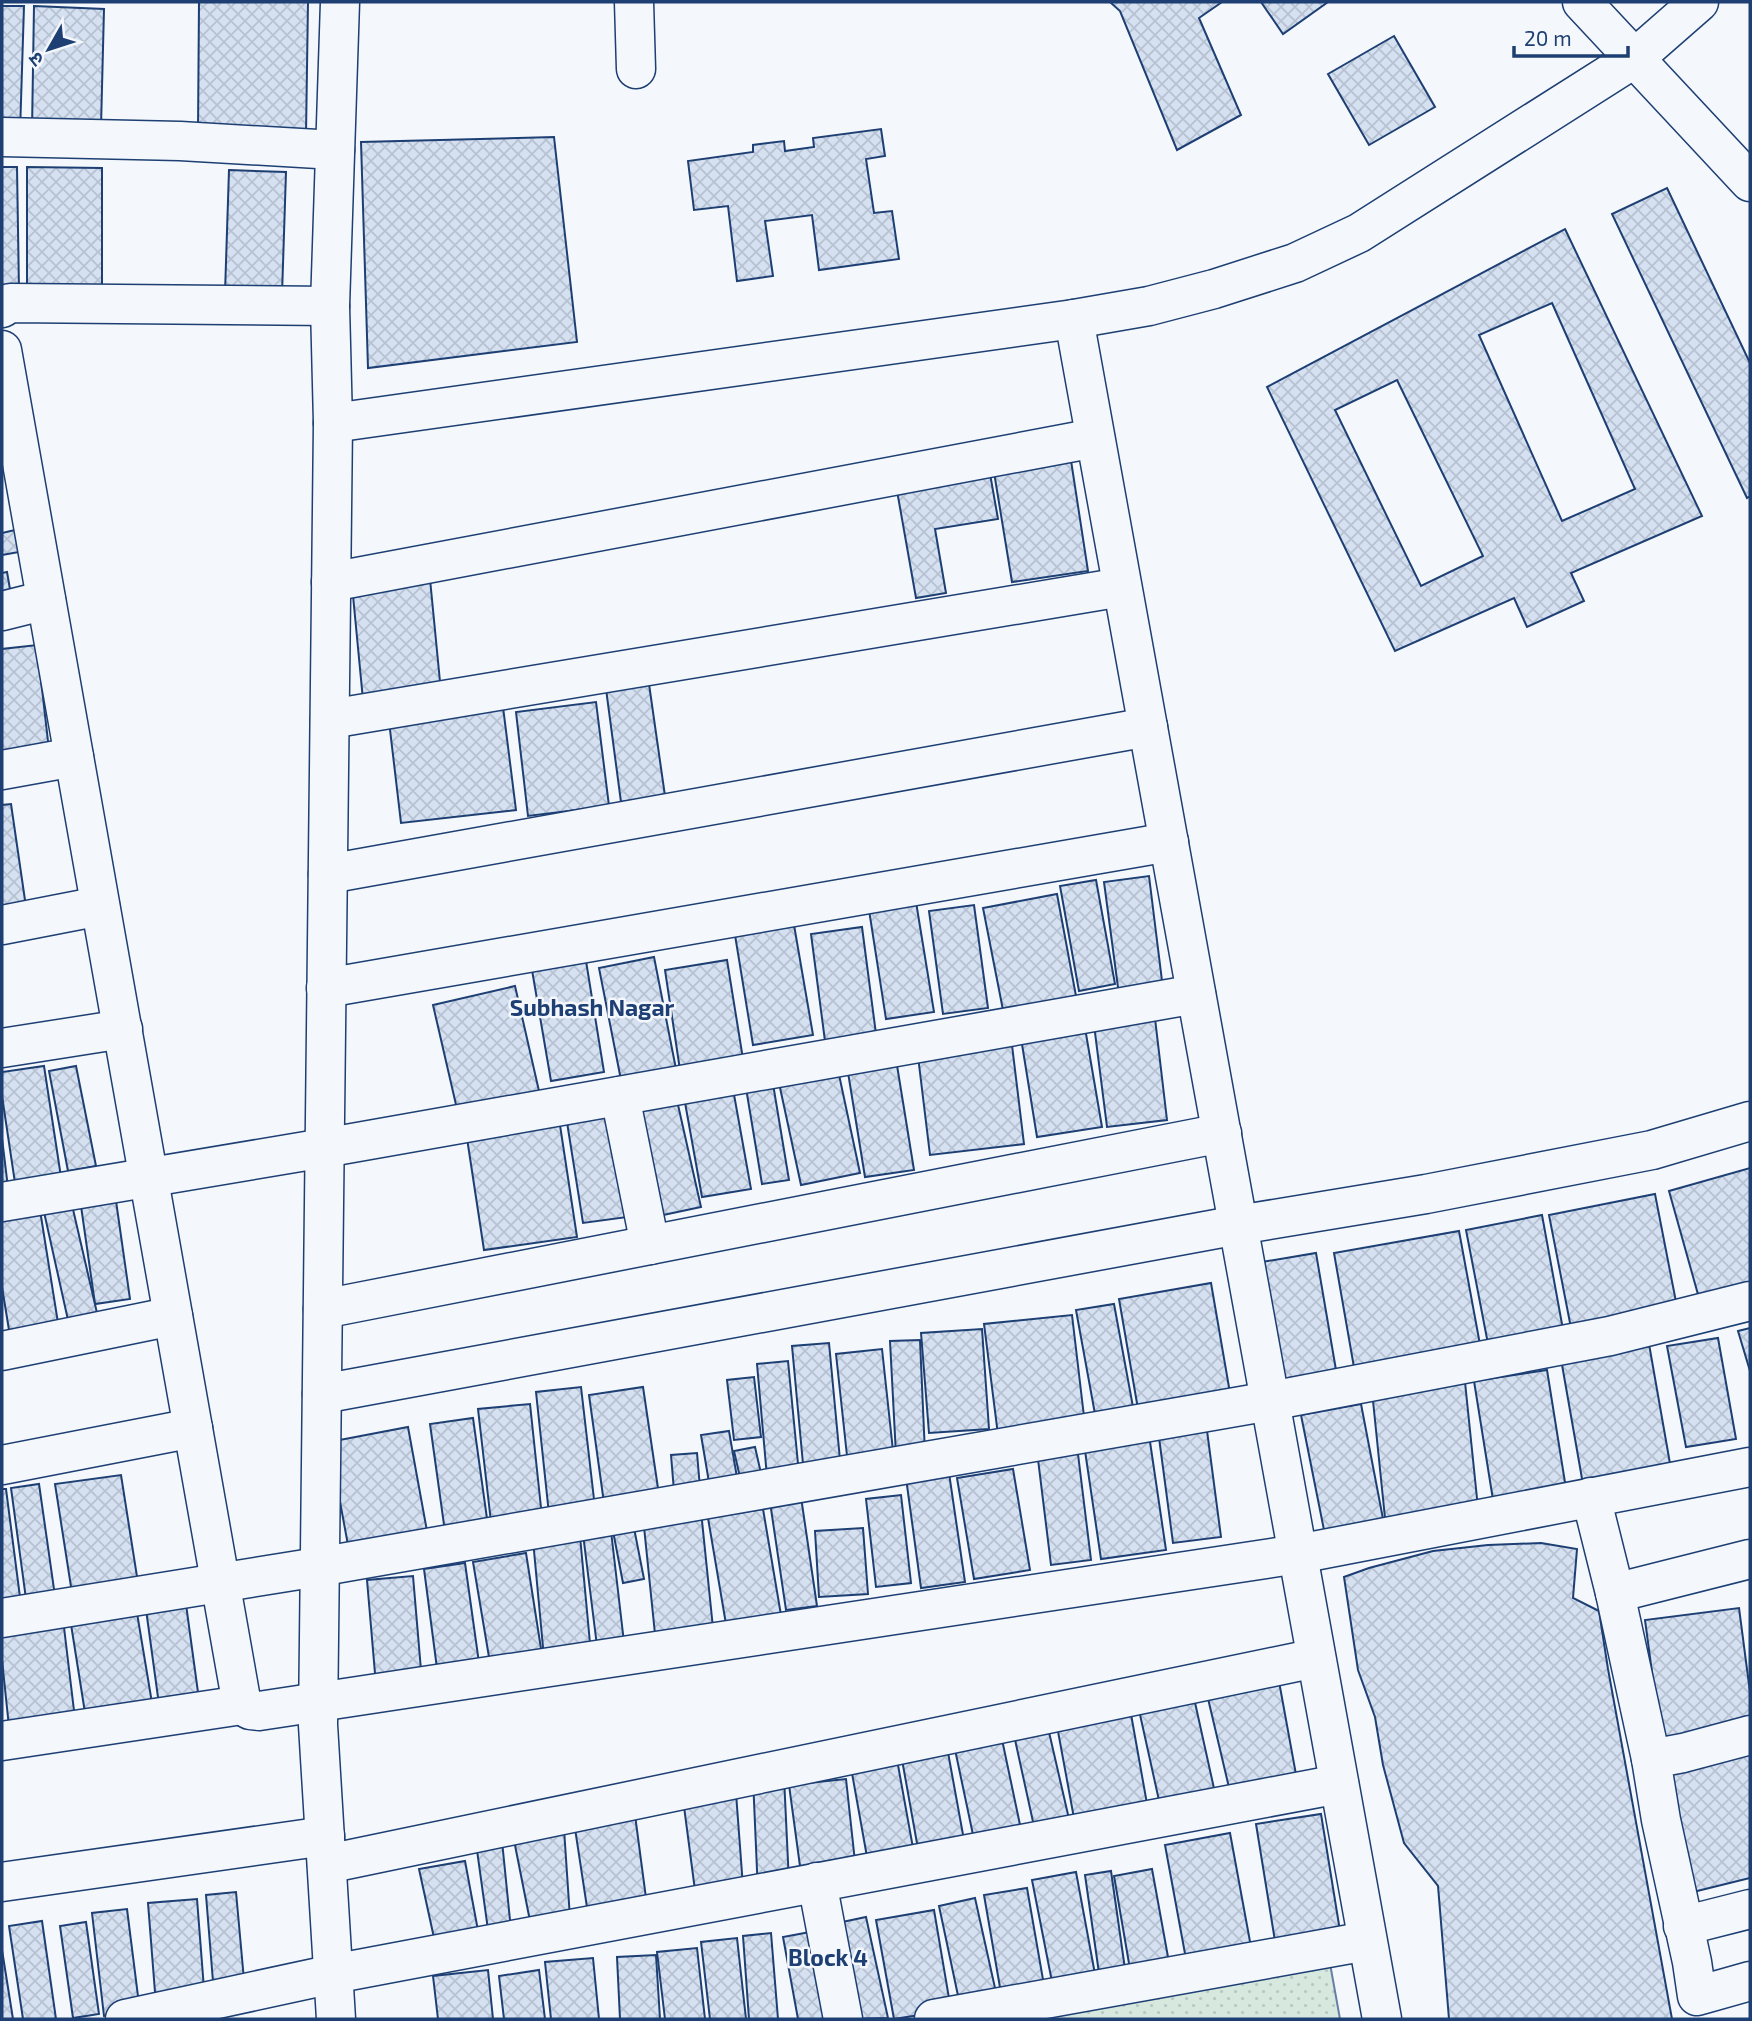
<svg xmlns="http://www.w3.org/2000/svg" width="1752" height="2021" font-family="'Exo 2','Noto Sans Devanagari',sans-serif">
<defs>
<pattern id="grass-dots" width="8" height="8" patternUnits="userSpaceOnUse" patternTransform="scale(1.75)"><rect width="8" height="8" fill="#d7e8df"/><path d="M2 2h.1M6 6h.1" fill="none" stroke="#b8c8c3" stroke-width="1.8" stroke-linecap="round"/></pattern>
<pattern id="building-cross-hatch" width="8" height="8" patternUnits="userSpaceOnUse" patternTransform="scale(1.75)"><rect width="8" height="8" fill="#d5e0f0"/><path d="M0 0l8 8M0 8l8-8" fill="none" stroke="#b6c1d1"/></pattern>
</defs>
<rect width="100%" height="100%" fill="#f4f7fb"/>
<path fill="url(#grass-dots)" stroke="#687fa3" stroke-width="2" d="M1329,1958l11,61h-345z"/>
<g fill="url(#building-cross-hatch)" stroke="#1d3f73" stroke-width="2" fill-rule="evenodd">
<path d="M199,2h109l-2,132 -108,-2z"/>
<path d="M1110,2h112l-23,16 42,97 -64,35 -57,-139z"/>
<path d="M1261,2h67l-45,32z"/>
<path d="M2,6h22l-4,127 -18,-1z"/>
<path d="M34,6l70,3 -3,118 -69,3z"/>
<path d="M1394,36l41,71 -66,38 -41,-71z"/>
<path d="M881,129l4,27 -19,3 8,54 18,-2 7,48 -80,11 -7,-55 -47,6 8,55 -36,5 -9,-75 -34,4 -6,-49 65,-9v-7l31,-4 1,10 29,-4 -1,-9z"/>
<path d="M554,137l23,205 -209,26 -7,-226z"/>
<path d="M2,167h15l2,124h-17z"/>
<path d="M27,167l75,1v117h-75z"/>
<path d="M229,170l57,2 -4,123 -57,-2z"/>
<path d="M1667,188l83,175v133l-3,2 -135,-284z"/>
<path d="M1565,229l137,287 -131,57 13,28 -57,26 -13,-29 -119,53 -128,-264zM1552,303l83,186 -73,32 -83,-186zM1397,380l86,176 -62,30 -86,-176z"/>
<path d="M1070,454l18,117 -76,11 -19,-116z"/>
<path d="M989,468l9,51 -63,10 11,64 -30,5 -20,-113z"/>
<path d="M15,530l4,22 -17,3v-22z"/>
<path d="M7,572l4,23 -9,2v-24z"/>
<path d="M430,579l11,113 -78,8 -11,-115z"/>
<path d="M37,645l13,114 -48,6v-116z"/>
<path d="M649,684l16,112 -44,6 -15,-113z"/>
<path d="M596,702l13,104 -81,10 -12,-104z"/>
<path d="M503,707l13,103 -115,13 -12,-102z"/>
<path d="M11,804l15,103 -24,3v-105z"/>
<path d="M1149,876l14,113 -44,6 -15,-113z"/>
<path d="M1096,880l19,104 -36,7 -19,-105z"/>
<path d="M1057,894l19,102 -73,14 -20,-102z"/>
<path d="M916,902l18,110 -48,7 -17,-109z"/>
<path d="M974,905l14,103 -45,6 -14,-103z"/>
<path d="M794,925l19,110 -60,10 -18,-110z"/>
<path d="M862,927l14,107 -51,7 -14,-107z"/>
<path d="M654,957l22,112 -55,11 -22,-112z"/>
<path d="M727,960l16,99 -63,11 -15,-100z"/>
<path d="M586,961l18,111 -53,9 -19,-111z"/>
<path d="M515,986l24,105 -82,18 -24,-104z"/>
<path d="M1154,1010l13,110 -60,7 -14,-110z"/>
<path d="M1085,1028l17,99 -65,10 -16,-99z"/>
<path d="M1011,1037l13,107 -94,11 -13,-107z"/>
<path d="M895,1053l19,117 -49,7 -19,-117z"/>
<path d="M44,1066l17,111 -46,6 -13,-87v-24z"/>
<path d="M76,1066l20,100 -28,5 -19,-100z"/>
<path d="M838,1070l22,103 -59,12 -22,-102z"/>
<path d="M773,1084l16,96 -27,4 -16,-96z"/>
<path d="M733,1089l18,100 -49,8 -18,-100z"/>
<path d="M676,1096l25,111 -52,11 -24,-111z"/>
<path d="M618,1108l17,108 -52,7 -17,-107z"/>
<path d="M558,1112l19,125 -93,13 -19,-125z"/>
<path d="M2,1138l6,50 -6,1z"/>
<path d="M1750,1168v116l-51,14 -30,-107z"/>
<path d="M1655,1194l22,113 -106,21 -22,-113z"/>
<path d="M116,1201l14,98 -35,5 -14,-98z"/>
<path d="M72,1205l25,108 -29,7 -24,-108z"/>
<path d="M40,1210l18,113 -49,7 -7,-43v-71z"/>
<path d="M1542,1215l22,120 -75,14 -23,-119z"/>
<path d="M1459,1231l22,119 -126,23 -21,-120z"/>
<path d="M1316,1253l20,117 -60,10 -20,-117z"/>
<path d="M1211,1283l19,110 -92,16 -19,-110z"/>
<path d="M1114,1304l19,103 -38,7 -19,-104z"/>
<path d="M1072,1315l13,110 -87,10 -14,-111z"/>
<path d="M1750,1328v43l-12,-40z"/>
<path d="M982,1329l7,100 -60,4 -8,-100z"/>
<path d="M1718,1338l18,101 -50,8 -19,-101z"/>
<path d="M920,1340l5,114 -29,1 -6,-114z"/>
<path d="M829,1343l11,117 -37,4 -11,-118z"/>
<path d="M1649,1344l23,131 -88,15 -23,-131z"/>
<path d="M882,1349l12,111 -46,5 -12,-111z"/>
<path d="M788,1361l11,113 -32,3 -10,-113z"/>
<path d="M1547,1370l20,125 -73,11 -20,-125z"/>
<path d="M754,1377l7,60 -27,3 -7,-60z"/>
<path d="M1465,1382l13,126 -93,10 -13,-127z"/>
<path d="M581,1387l14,121 -46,6 -13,-122z"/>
<path d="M643,1387l16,108 -55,8 -15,-108z"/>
<path d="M530,1404l12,113 -51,5 -13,-113z"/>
<path d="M1361,1404l23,120 -59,11 -24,-120z"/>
<path d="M473,1418l16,115 -43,6 -16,-115z"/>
<path d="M1206,1423l15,114 -48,6 -15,-113z"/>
<path d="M408,1427l21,115 -79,14 -21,-114z"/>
<path d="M729,1431l10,58 -28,5 -10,-59z"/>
<path d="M1149,1435l17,115 -65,9 -17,-115z"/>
<path d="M1077,1446l14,114 -40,5 -14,-114z"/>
<path d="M755,1447l8,35 -21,4 -8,-35z"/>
<path d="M697,1453l3,35 -26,3 -3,-36z"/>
<path d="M1013,1469l17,101 -56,9 -17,-101z"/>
<path d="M949,1473l16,109 -44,6 -15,-110z"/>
<path d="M121,1475l17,108 -66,10 -17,-109z"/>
<path d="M39,1484l16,112 -29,3 -15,-111z"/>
<path d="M2,1489h4l14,108 -18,2z"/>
<path d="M901,1495l10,88 -35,4 -10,-88z"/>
<path d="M801,1497l16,109 -31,4 -16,-108z"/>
<path d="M763,1509l19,112 -55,9 -19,-112z"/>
<path d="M701,1511l12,117 -58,6 -12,-117z"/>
<path d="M634,1528l10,51 -21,4 -10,-52z"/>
<path d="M863,1528l5,66 -49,3 -4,-66z"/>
<path d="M611,1531l14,120 -27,3 -15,-120z"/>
<path d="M580,1536l11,118 -47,4 -11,-118z"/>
<path d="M1541,1543l36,6 -4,49 26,13 9,58 64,350h-223l-11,-133 -34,-43 -21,-78 -8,-48 -17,-47 -14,-93 25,-9 64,-17 55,-6z"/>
<path d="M526,1553l16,102 -52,8 -17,-101z"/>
<path d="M465,1563l15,107 -42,6 -14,-107z"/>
<path d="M413,1576l9,106 -46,3 -9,-105z"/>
<path d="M185,1597l15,110 -40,5 -15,-110z"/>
<path d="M136,1607l17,102 -67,10 -16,-101z"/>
<path d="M1739,1608l11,84v37l-89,11 -16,-120z"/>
<path d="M63,1619l12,100 -66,8 -7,-67v-34z"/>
<path d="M1278,1676l19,104 -66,16 -25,-106z"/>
<path d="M1192,1689l25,113 -55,12 -25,-113z"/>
<path d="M1129,1703l20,112 -73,14 -21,-114z"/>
<path d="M1046,1719l26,113 -35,8 -25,-114z"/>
<path d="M1000,1730l23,109 -47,10 -23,-109z"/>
<path d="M1750,1746v132l-61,15 -30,-125z"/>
<path d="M947,1747l19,104 -46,9 -19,-106z"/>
<path d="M896,1754l19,105 -46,9 -19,-106z"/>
<path d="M784,1777l5,106 -31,10 -5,-115z"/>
<path d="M846,1779l10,92 -54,10 -13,-96z"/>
<path d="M736,1793l7,94 -47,11 -13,-99z"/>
<path d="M1321,1814l19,117 -65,10 -19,-117z"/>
<path d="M635,1815l11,83 -58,16 -14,-92z"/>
<path d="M564,1829l6,89 -39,8 -18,-91z"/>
<path d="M1230,1833l21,114 -65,12 -21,-114z"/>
<path d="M502,1841l9,89 -22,7 -13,-94z"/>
<path d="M465,1861l14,75 -43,11 -17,-78z"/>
<path d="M1152,1869l18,99 -39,7 -17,-99z"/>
<path d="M1111,1871l15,105 -26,4 -15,-105z"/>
<path d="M1076,1872l21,113 -43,7 -22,-112z"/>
<path d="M1027,1888l18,103 -43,8 -18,-104z"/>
<path d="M236,1892l9,99 -31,3 -8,-99z"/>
<path d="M975,1898l22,99 -37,8 -21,-99z"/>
<path d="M197,1899l8,103 -49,3 -8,-102z"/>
<path d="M127,1909l13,103 -36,4 -12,-103z"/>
<path d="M934,1910l17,100 -57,9 -18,-99z"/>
<path d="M866,1917l22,101 -40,1 -20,-94z"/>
<path d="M42,1921l14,98h-33l-14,-93z"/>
<path d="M86,1922l13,92 -26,4 -13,-92z"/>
<path d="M821,1930l18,86 -19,3h-22l-15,-82z"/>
<path d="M771,1933l7,86h-29l-6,-83z"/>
<path d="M737,1938l9,81h-36l-9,-77z"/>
<path d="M697,1948l8,71h-40l-8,-67z"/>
<path d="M2,1950l11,69h-11z"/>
<path d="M656,1955l4,64h-40l-3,-62z"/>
<path d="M593,1958l6,61h-48l-6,-57z"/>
<path d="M488,1970l5,49h-55l-5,-43z"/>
<path d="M539,1970l6,49h-41l-5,-43z"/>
</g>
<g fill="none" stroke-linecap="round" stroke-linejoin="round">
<defs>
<g id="minor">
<path d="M634,2l2,67"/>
<path d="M1582,2l168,180"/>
<path d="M2,137l178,4 155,9"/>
<path d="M2,308l8,-5 320,3"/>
<path d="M1074,319l308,1700"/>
<path d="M2,350l240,1355 8,5 9,1 1039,-157 452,-87"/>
<path d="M333,423l741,-104 75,-13 65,-17 81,-26 64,-30 276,-175 64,-56"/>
<path d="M331,582l764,-144"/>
<path d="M2,611l44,-11"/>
<path d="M330,719l792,-132"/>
<path d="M2,770l72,-13"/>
<path d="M328,874l820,-147"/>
<path d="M2,925l98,-19"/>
<path d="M326,988l843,-146"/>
<path d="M2,1048l121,-19"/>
<path d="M620,1096l30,149"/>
<path d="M2,1202l322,-54 872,-154"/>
<path d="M323,1309l899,-176"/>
<path d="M2,1351l171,-35"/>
<path d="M322,1394l916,-169 188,-31 226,-44 98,-29"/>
<path d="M2,1465l191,-37"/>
<path d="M1591,1497l24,96"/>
<path d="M2,1618l316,-51 952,-166 340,-65 140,-35"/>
<path d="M1750,1735l-67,18 -32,6 10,61 31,142 5,34 53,-15"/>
<path d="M2,1741l240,-36"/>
<path d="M1651,1759l-36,-166 135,-34"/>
<path d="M327,1864l989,-206"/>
<path d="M2,1882l323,-46"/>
<path d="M817,1882l26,137"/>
<path d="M1683,1926l67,-17"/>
<path d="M125,2019l208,-45 1006,-190"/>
<path d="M336,2019l-18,-294 15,-1302 -3,-117 10,-304"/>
<path d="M934,2019l433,-78"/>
</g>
</defs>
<use href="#minor" stroke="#1d3f73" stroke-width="41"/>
<use href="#minor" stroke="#f4f7fb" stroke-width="38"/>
</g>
<g text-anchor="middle" stroke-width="5" stroke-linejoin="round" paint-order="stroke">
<g font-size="23" font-weight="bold" fill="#1d3f73" stroke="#f4f7fb">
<text x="592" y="1016">Subhash Nagar</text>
<text x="828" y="1966">Block 4</text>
</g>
</g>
<rect width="1752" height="2021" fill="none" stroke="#1d3f73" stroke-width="7"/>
<g transform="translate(49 49) rotate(231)" stroke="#f4f7fb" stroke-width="5" paint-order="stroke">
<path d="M0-5L12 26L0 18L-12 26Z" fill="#1d3f73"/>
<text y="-10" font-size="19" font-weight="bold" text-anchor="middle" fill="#1d3f73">उ</text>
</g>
<path d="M1514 46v10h114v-10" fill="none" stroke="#1d3f73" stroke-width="3.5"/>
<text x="1524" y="46" font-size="21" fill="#1d3f73" stroke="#f4f7fb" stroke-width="5" paint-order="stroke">20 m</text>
</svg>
